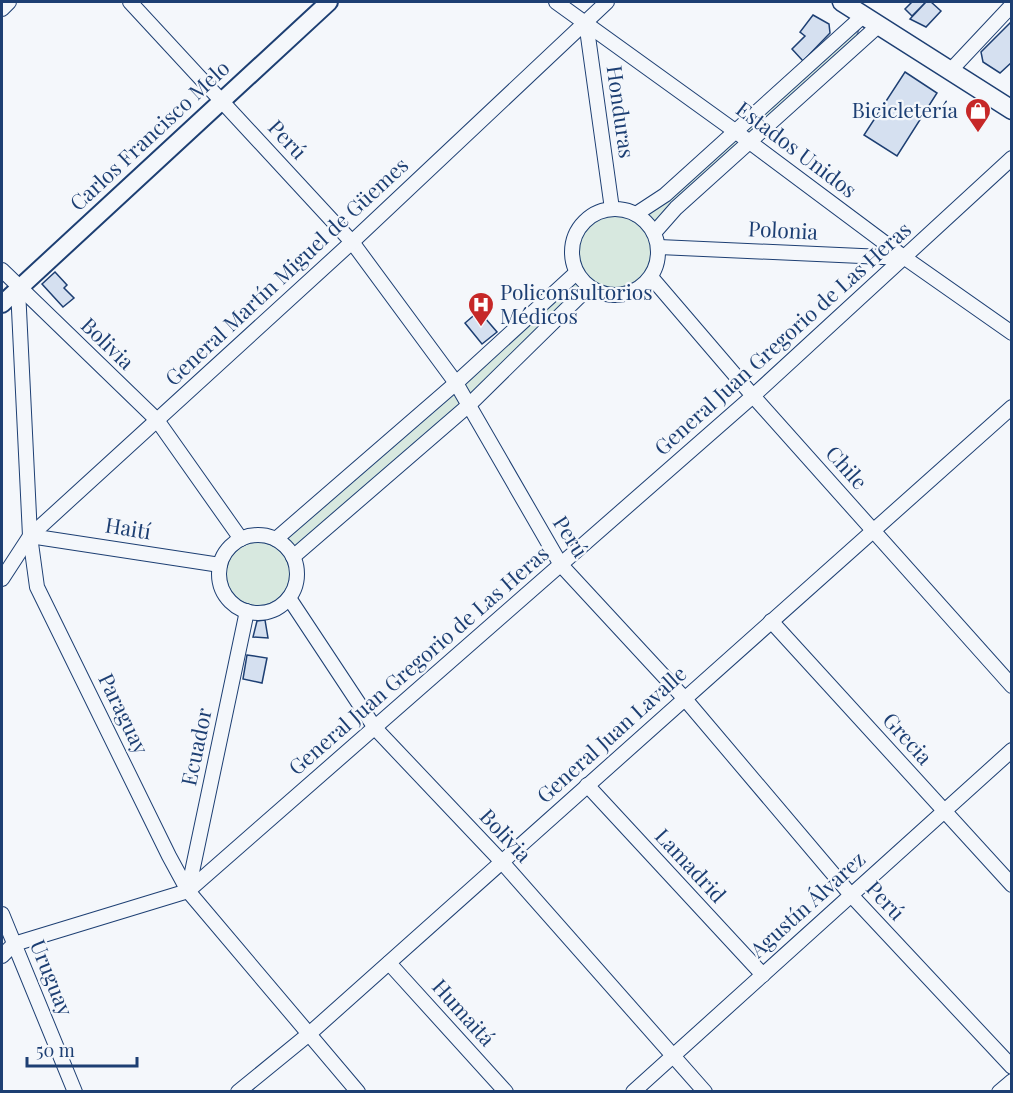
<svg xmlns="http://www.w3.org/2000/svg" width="1013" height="1093" font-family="'Playfair Display',serif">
<rect width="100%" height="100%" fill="#f4f7fb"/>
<g fill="#d7e8df" stroke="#687fa3" stroke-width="1.5">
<path d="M863,16l-9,29 -200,188 -7,-11 -11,-8z"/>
<circle cx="614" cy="252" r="38"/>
<path d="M576,273l13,14 -296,270 -17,-18z"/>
<circle cx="258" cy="574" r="32"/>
</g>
<g fill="#d5e0f0" stroke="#1d3f73" stroke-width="1.5">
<path d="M912,2h14l-14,14 -7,-7z"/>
<path d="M926,2h5l10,9 -15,16 -16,-8z"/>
<path d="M813,15l16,9 1,9 -27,28 -11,-12 13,-13 -5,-4z"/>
<path d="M1011,22l1,40 -12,11 -17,-11 -2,-10z"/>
<path d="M905,72l32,21 -40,63 -33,-21z"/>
<path d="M55,272l12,13 -3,3 10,10 -11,9 -21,-23z"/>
<path d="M479,311l18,21 -15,12 -17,-21z"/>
<path d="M265,620l3,18 -15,-1 4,-16z"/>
<path d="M247,655l20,3 -5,25 -19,-4z"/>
</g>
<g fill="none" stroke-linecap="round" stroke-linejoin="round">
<defs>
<g id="minor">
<path d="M130,2l222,240 104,141 105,182 124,134 166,196 161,172"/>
<path d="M556,2l179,129 170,127 107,75"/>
<path d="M2,9l7,-7"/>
<path d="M586,22l26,187"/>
<path d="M950,71l62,-66"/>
<circle cx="615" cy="252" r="43"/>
<path d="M636,214l29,-19 198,-179"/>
<path d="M654,233l22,-25 202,-182"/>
<path d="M659,247l246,11"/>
<path d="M2,270l155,150 84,119"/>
<path d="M651,277l102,119 259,290"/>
<path d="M18,289l12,247 7,51 132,269 19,35 170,201"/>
<circle cx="258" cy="574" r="39"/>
<path d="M30,536l190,29"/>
<path d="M276,539l180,-156 120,-110"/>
<path d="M293,557l176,-152 120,-118"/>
<path d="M2,579l28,-43 322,-294 255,-240"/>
<path d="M289,598l86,130 127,134 203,230"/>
<path d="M771,621l241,264"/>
<path d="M587,785l176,190"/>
<path d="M188,891l59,-280"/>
<path d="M2,914l73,178"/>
<path d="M2,956l12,-12 174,-53 565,-495 259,-238"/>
<path d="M389,963l117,129"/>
<path d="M238,1092l71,-58 703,-627"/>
<path d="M633,1092l379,-342"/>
<path d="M999,1092l13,-11"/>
</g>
<path id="tertiary" d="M2,304l327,-302"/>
<path id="secondary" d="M842,2l170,108"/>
</defs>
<use href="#minor" stroke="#1d3f73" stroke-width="16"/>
<use href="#tertiary" stroke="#1d3f73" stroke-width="20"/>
<use href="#secondary" stroke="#1d3f73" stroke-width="21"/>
<use href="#minor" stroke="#f4f7fb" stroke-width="14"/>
<use href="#tertiary" stroke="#f4f7fb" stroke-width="16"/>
<use href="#secondary" stroke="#f4f7fb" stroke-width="18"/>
</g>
<defs>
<symbol id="shop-pin" viewBox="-11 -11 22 30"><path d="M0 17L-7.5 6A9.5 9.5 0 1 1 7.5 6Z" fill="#c62828" stroke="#f4f7fb"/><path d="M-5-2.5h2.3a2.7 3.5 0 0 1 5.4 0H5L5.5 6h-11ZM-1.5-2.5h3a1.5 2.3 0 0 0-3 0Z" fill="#fff"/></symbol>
<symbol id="hospital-pin" viewBox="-11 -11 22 30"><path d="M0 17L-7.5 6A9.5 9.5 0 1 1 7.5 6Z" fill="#c62828" stroke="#f4f7fb"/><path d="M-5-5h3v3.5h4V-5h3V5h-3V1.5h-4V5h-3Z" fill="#fff"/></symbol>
</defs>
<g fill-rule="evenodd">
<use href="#shop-pin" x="963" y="96" width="30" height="40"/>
<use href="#hospital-pin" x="466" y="290" width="30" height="40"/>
</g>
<g text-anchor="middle" stroke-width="4.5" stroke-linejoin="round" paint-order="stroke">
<g font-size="21" fill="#1d3f73" stroke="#f4f7fb" text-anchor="end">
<text x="958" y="118">Bicicletería</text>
<text x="500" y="300" text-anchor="start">Policonsultorios<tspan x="500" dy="24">Médicos</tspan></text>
</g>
<g font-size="21" fill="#1d3f73" stroke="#f4f7fb">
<text transform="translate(620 112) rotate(82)" y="7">Honduras</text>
<text transform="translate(150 136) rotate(-43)" y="7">Carlos Francisco Melo</text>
<text transform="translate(287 140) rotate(47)" y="7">Perú</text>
<text transform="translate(796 150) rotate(37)" y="7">Estados Unidos</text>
<text transform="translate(783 231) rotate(3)" y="7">Polonia</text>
<text transform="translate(287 272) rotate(-43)" y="7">General Martín Miguel de Güemes</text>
<text transform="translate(783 339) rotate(-42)" y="7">General Juan Gregorio de Las Heras</text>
<text transform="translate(107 344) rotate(44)" y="7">Bolivia</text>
<text transform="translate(846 468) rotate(48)" y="7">Chile</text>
<text transform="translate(128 529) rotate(9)" y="7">Haití</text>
<text transform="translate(570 537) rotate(57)" y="7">Perú</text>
<text transform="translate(419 661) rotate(-41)" y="7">General Juan Gregorio de Las Heras</text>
<text transform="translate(123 714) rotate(64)" y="7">Paraguay</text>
<text transform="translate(612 735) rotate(-42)" y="7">General Juan Lavalle</text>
<text transform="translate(907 739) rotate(48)" y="7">Grecia</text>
<text transform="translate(197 747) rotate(-78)" y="7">Ecuador</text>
<text transform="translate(505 836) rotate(47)" y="7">Bolivia</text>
<text transform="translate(690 866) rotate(47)" y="7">Lamadrid</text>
<text transform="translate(885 901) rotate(47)" y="7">Perú</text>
<text transform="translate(808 905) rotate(-42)" y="7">Agustín Álvarez</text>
<text transform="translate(51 978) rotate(68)" y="7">Uruguay</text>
<text transform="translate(463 1013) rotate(48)" y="7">Humaitá</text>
</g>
</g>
<rect width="1013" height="1093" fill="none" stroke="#1d3f73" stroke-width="6"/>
<path d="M27 1057v9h110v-9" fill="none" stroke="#1d3f73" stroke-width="3"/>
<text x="36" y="1057" font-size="18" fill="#1d3f73" stroke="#f4f7fb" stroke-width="4.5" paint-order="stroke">50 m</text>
</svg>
